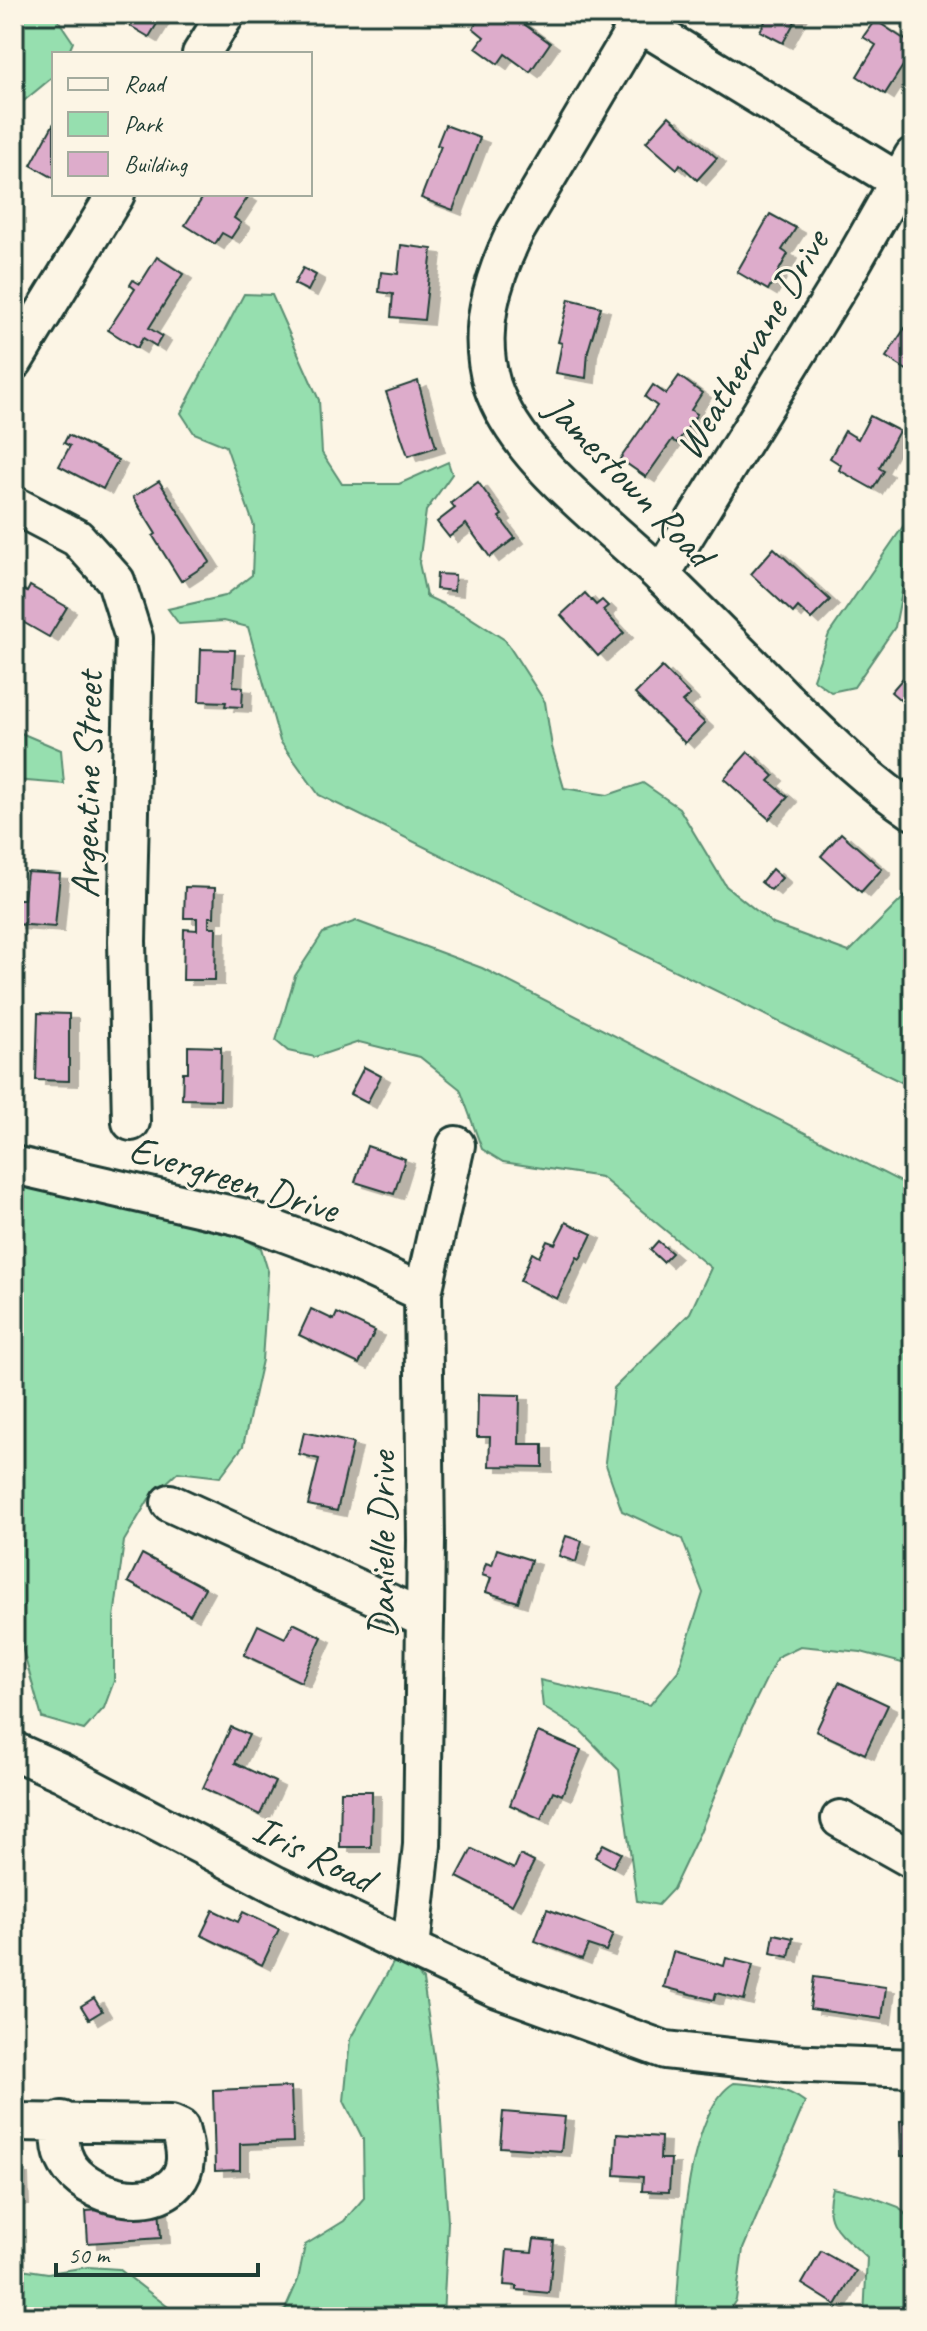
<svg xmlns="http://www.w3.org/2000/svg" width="927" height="2331" font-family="Caveat,sans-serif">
<defs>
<filter id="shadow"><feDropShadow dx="9" dy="5" stdDeviation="0" flood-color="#0004"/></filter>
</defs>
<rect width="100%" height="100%" fill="#fcf5e5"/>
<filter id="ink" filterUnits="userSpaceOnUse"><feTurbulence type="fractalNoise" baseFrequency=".0125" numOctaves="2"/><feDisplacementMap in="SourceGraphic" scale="16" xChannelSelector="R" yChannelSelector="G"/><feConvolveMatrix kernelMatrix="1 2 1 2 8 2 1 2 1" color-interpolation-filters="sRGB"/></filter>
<g filter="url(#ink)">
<g fill="#96dfaf" stroke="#5a8e72" stroke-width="2">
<path d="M14,14h40l19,28 -5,12h-14v22l-40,33z"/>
<path d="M244,294l28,1 47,105 3,53 20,31h57l49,-22 4,12 -26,37 -7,52 7,33 40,19 39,25 40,62 7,45 12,41 44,7 35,-12 36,25 47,78 47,38 76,28 60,-60 4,3v193l-594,-293 -39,-54 -32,-114 -24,-6 -45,3 -11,-15 57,-13 27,-21 2,-49 -28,-80 -32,-13 -13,-20z"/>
<path d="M913,512v62l-10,13 -8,40 -41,60 -23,5 -18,-13 16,-45z"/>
<path d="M14,730l47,20 3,34 -50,-4z"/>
<path d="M356,921l126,47 431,220v478l-52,-14 -61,-6 -23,11 -33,67 -44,108 -27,57 -15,16 -21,-4 -18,-131 -39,-40 -37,-23 -3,-27 110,25 28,-34 25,-78 -21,-54 -60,-28 -17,-49 9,-74 76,-75 21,-45 -110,-91 -98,-15 -21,-13 -22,-60 -40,-32 -61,-15 -44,15 -27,-6 -12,-10 19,-65 28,-43z"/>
<path d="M14,1181l227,56 20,11 7,23 -6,89 -19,86 -23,31 -42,-5 -29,27 -25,42 -10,77v63l-10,27 -20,22 -42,-12 -22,-78 -6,-37z"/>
<path d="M393,1963l17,1 13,16 16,112 9,130 -5,95h-174l16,-7 13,-30 7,-35 39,-24 20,-23 -1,-59 -19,-38 6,-62z"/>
<path d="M734,2083c27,2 50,3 71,19l-62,147 -7,51 -11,17h-49c4,-55 8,-204 58,-234z"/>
<path d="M832,2188l40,9 27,10 14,16v94h-49l3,-59c-24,-24 -46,-32 -35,-70z"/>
<path d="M88,2267l31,2 62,48h-167v-49l34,5z"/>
</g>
<g fill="#ddaccb" stroke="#1f3d34" stroke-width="2" filter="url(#shadow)">
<path d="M110,14h53l-14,23z"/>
<path d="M483,14h27l40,29 -20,29 -25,-18 -7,10 -22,-16 8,-11 -11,-9z"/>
<path d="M759,14h40l-16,29 -23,-12 7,-13z"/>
<path d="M875,20l38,25v5l-28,44 -28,-18 19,-31 -13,-8z"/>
<path d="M669,116l48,42 -20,22 -17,-16 -3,5 -31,-27z"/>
<path d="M54,123v55l-23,-13z"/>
<path d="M445,125l35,13 -27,72 -32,-12 20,-52 -4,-1z"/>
<path d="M205,194h38l5,3 -14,21 7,5 -10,15 -9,-5 -7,11 -30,-19z"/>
<path d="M770,214l26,14 -14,22 6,4 -20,36 -31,-18z"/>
<path d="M401,245l31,4 -8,71 -33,-3 2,-23 -14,-2 2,-20 17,2z"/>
<path d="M157,257l26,17 -34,54 13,8 -6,10 -13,-8 -6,10 -29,-18 27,-41 -5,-4 3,-5 7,4z"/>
<path d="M303,268l13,7 -8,16 -14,-7z"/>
<path d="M569,299l32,8 -13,44 -2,27 -30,-5 6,-30 -4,-1z"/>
<path d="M913,324v50l-27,-17 19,-29 4,3z"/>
<path d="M679,376l23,17 -11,17 6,4 -20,29 -5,-3 -26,37 -26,-18 37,-53 -12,-9 8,-12 13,9z"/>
<path d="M418,381l18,66 -28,9 -22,-64z"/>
<path d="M870,416l29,15 -20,37 5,3 -11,18 -34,-19 2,-5 -11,-7 15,-27 13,8z"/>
<path d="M68,435l50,25 -15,29 -44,-23 11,-20 -6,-3z"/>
<path d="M159,481l51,81 -29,19 -28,-45 3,-2 -23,-37z"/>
<path d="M478,482l24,33 -3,2 16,21 -25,19 -24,-33 -17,13 -12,-15 18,-14 -4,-5z"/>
<path d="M774,548l56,52 -19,19 -13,-12 -5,6 -42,-39z"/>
<path d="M437,574l18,1 -1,16 -18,-2z"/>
<path d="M14,584l13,8 3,-6 37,21 -18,30 -35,-20z"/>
<path d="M585,593l11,12 6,-5 6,6 -5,4 21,23 -26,23 -37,-41z"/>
<path d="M201,649l34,1 -2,36 10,1 -1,20 -17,-1 1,-4 -27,-1z"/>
<path d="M662,667l28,28 -8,7 23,21 -20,20 -50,-49z"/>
<path d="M909,671l4,3v37l-22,-19z"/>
<path d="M748,752l26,24 -5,5 19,16 -19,22 -45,-40z"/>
<path d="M841,833l41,36 -21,23 -40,-36z"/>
<path d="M772,869l10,9 -11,12 -10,-8z"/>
<path d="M27,872l33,2 -5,53 -41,-3v-25h10z"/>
<path d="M185,887l30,1 -1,29h-5v10h7l-1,53h-32l1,-51 13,1v-12h-13z"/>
<path d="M38,1013l31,1v67l-33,-1z"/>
<path d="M188,1046l33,1 -1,53 -38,-1 1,-27h5z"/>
<path d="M364,1067l17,9 -14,27 -17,-9z"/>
<path d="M367,1146l38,13 -11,35 -39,-12z"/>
<path d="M566,1222l26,12 -12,25 -3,-2 -20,42 -37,-18 12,-28 7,4 8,-16 8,3z"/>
<path d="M658,1241l14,12 -9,9 -13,-12z"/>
<path d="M311,1309l23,11 3,-7 38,18 -16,33 -60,-29z"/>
<path d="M478,1394l42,1 -1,49h24v23l-54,-1 1,-29h-13z"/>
<path d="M304,1432l49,11 -16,68 -29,-6 11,-46 -20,-5z"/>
<path d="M566,1536l16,5 -6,21 -17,-6z"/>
<path d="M497,1549l34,11 -13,42 -32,-10 5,-14 -9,-3 4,-12 6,2z"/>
<path d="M142,1554l63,34 -15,27 -62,-33z"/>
<path d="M293,1623l29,14 -21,45 -57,-27 14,-30 27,13z"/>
<path d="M839,1682l49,23 -23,49 -49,-23z"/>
<path d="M231,1727l18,8 -14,28 40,19 -15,33 -57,-27z"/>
<path d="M538,1732l43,18 -19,45 -9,-4 -12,28 -31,-14z"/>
<path d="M341,1791h31l-1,56h-31z"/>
<path d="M603,1844l18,9 -8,14 -18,-10z"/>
<path d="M472,1849l42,20 6,-14 14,7 -22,43 -55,-28z"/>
<path d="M547,1909l66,25 -7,17 -18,-6 -6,14 -47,-18z"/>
<path d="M213,1910l25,12 5,-10 36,17 -17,36 -61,-30z"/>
<path d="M774,1934l19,4 -4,19 -18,-4z"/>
<path d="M673,1952l51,14 2,-8 27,7 -9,35 -28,-7 -2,7 -50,-13z"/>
<path d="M814,1977l72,10 -4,32 -72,-10z"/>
<path d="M94,1998l8,13 -13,8 -8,-13z"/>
<path d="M291,2087l2,55 -53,2v26l-25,1 -2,-81z"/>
<path d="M503,2112l62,5 -4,34 -61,-4z"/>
<path d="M913,2120v36h-12l-1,-35z"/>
<path d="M617,2134l44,3 -1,22h11l-2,33 -27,-1 1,-14 -28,-2z"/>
<path d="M14,2170h5l1,30h-6z"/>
<path d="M159,2206l2,32 -73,5 -2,-32z"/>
<path d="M534,2239l20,2 -5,52 -32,-3v-4l-13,-1 3,-35 25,2z"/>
<path d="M821,2251l35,20 -20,34 -34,-21z"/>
</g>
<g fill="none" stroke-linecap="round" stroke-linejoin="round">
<defs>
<g id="minor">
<path d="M624,14l274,167"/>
<path d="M644,14l-129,218c-23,48 -39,99 -23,153 25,76 116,138 172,193 41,40 81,80 121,121 41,40 80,80 128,112"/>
<path d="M201,54l25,-40"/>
<path d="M14,361l102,-167"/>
<path d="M14,505l63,33 39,43 18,57 -7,303 4,181"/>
<path d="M661,575l184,-299 68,-120"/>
<path d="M14,1165l227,52 92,34 90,42"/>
<path d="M170,1503l255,116"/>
<path d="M14,1751l47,21 215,113 219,103 170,62 121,13 127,5"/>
<path d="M840,1819l73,41"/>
<path d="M411,1948l11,-103 4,-305 -3,-247 33,-148"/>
<path d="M14,2122l157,2 9,4c4,16 9,34 0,49 -24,38 -95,19 -113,-14 -8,-14 -7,-28 -5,-43"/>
</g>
</defs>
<use href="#minor" stroke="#1f3d34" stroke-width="42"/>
<use href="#minor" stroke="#fcf5e5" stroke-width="36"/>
</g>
</g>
<g text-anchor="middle" stroke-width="6" stroke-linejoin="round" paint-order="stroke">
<g font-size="40" fill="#1f3d34" stroke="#fcf5e5">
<text transform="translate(751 344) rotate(-59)" y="14">Weathervane Drive</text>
<text transform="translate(630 480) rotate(46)" y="14">Jamestown Road</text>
<text transform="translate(86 785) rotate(-89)" y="14">Argentine Street</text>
<text transform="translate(234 1178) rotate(17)" y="14">Evergreen Drive</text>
<text transform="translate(381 1545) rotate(-90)" y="14">Danielle Drive</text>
<text transform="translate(314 1853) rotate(26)" y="14">Iris Road</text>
</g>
</g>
<rect width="927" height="2331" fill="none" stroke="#fcf5e5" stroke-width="48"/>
<rect x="24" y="24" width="879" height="2283" fill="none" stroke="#1f3d34" stroke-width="3" filter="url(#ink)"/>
<rect x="52" y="52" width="260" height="144" fill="#fcf5e5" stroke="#a4ab9e" stroke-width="2"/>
<rect x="68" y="78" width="40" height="12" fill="#fcf5e5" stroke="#a4ab9e" stroke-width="2"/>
<text x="124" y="92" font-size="24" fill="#1f3d34">Road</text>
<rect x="68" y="112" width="40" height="24" fill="#96dfaf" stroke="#a4ab9e" stroke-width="2"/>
<text x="124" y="132" font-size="24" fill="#1f3d34">Park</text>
<rect x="68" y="152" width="40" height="24" fill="#ddaccb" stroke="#a4ab9e" stroke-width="2"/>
<text x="124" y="172" font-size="24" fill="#1f3d34">Building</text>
<path d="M56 2263v12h202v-12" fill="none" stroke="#1f3d34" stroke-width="4"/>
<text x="68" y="2263" font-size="24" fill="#1f3d34" stroke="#fcf5e5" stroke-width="6" paint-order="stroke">50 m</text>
</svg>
